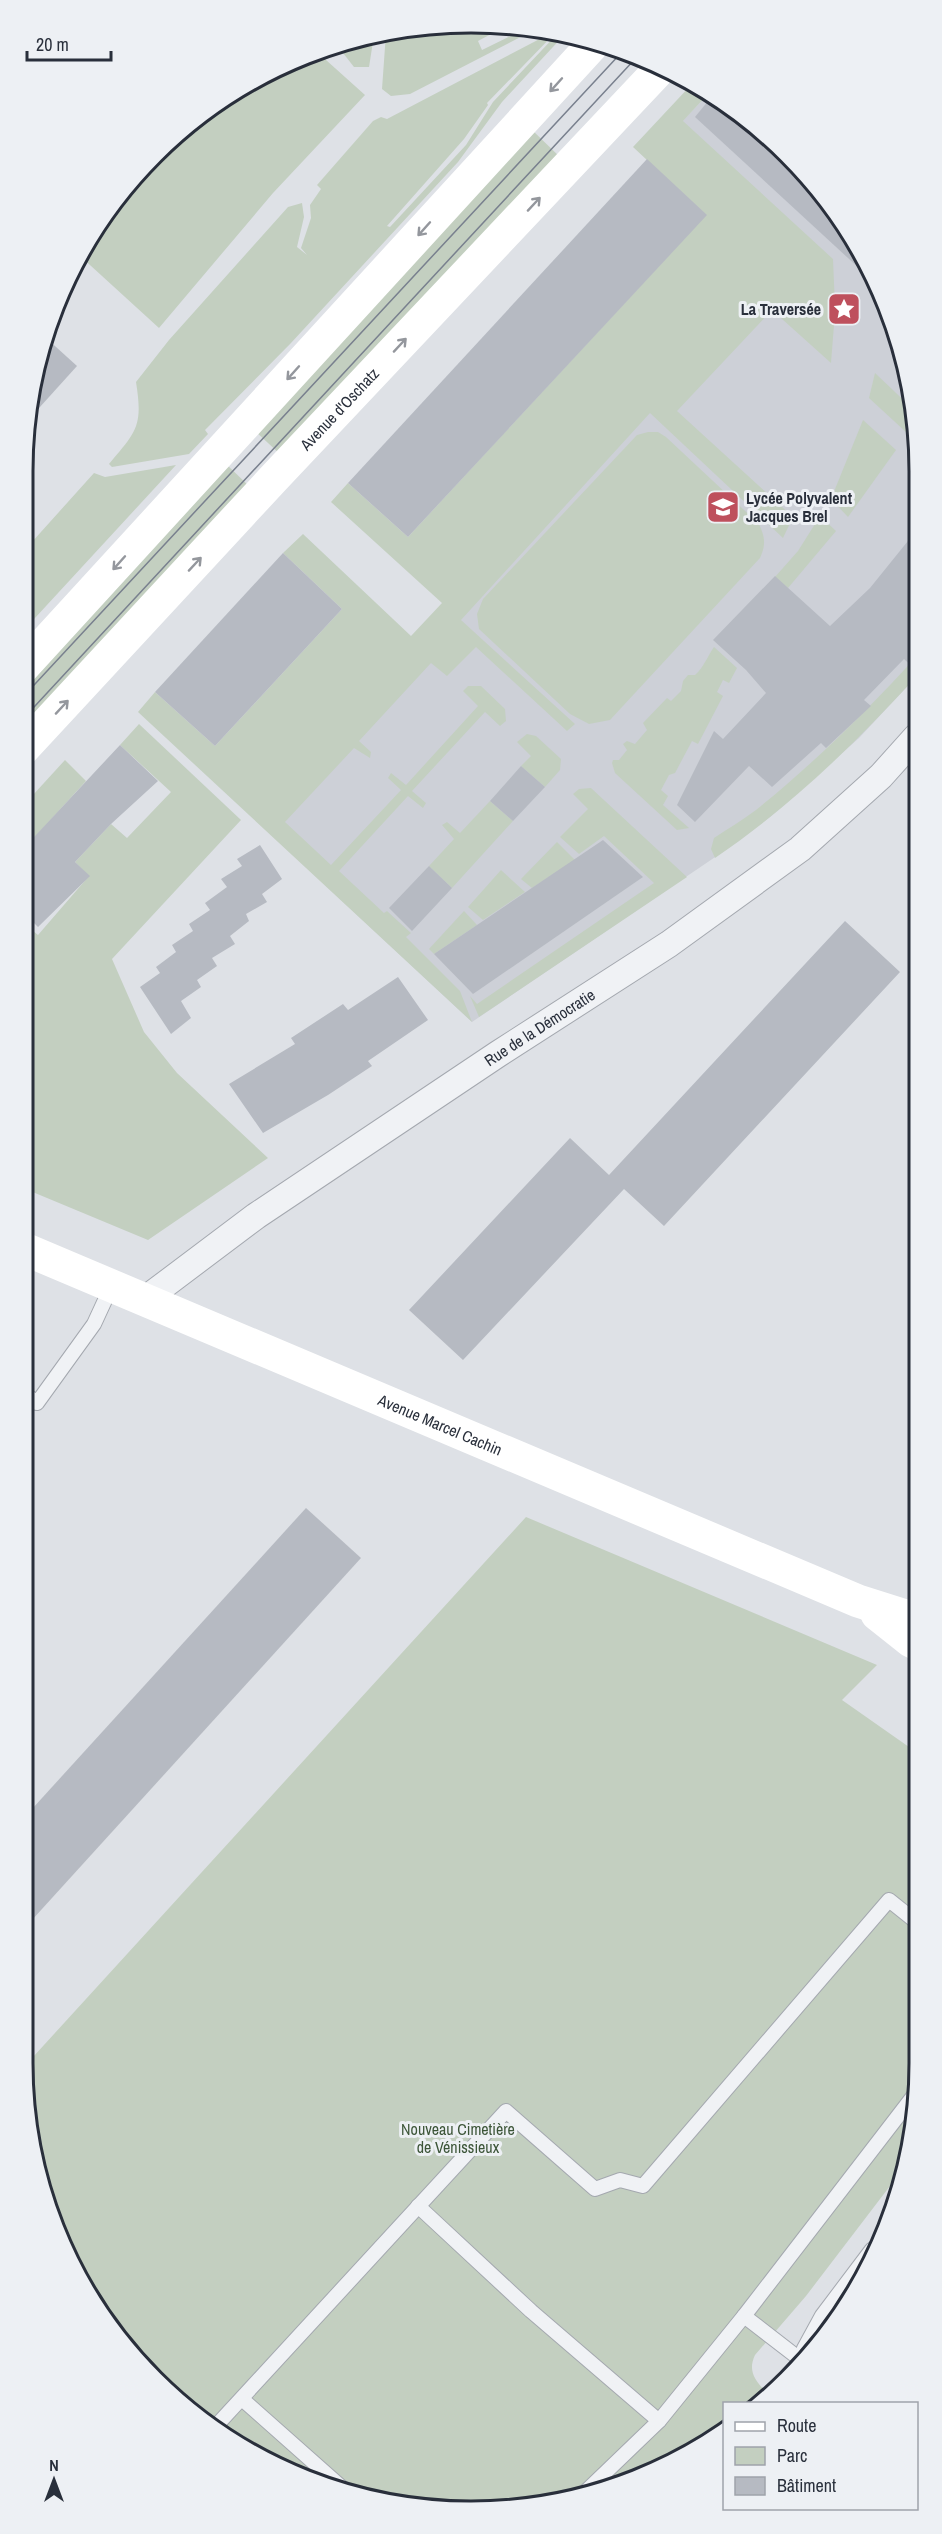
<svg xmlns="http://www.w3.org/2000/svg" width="942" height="2534" font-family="'Archivo Narrow',sans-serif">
<rect width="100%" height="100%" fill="#dee1e6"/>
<path fill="#cdd0d7" d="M709,93l11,5 88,78 65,97 43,139v265l-57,61 -89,79 -40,30 -258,175 -223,-208 525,-570 -112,-101z"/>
<g fill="#c3cfc0">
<path d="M501,23l7,2 -30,16 4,9 45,-22 9,1 -126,65 -19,2 -9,-7 4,-56 27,-7z"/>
<path d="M553,32l2,1 -68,70 1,2 -24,34 -77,87 3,1 76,-82 27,-43 65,-69 7,1 -63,68 -44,60 -167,181 -86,87 3,4 -19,20 -77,13 -3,-3c28,-33 34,-38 27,-82l33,-42 119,-133 14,-4 2,14 -7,30 10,8 -6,-7 10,-30 -1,-13 11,-16 -4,-4 56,-64 8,-4 6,2z"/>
<path d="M374,35l-5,32h-15l-18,-23z"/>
<path d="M316,51l49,44 -92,98 -114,135 -80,-73 36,-57 61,-64 71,-52z"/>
<path d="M691,85l18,8 -26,28 150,138 2,48 -5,16 4,2 -3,38 -59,-53 -95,101 116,106 -10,21 -133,-125 -189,207 114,104 -8,7 -91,-84 -29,29 -16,-13 -72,78 12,11 -1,6 -16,-10 -69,74 46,43 70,-75 -13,-12 3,-5 15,12 72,-79 -15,-15 5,-5h13l24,23 1,12 -6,5 -15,-14 -73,79 14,12 -3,5 -15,-12 -69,75 45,42 3,-2 24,22 -5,4 54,54 12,31 -334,-310 17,-20 60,54 127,-137 -59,-56 20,-19 108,102 31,-33 -111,-101 17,-19 60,54 298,-322 -73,-68z"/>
<path d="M529,127l34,33 -282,295 -26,-24z"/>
<path d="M875,373l41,39 -9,21 -38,-35z"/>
<path d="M863,420l33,30 -48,67 -17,-18z"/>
<path d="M648,432h10l8,5 93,87c6,13 7,21 1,34l-150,162 -21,4 -19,-10 -91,-85 -2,-15 6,-15 154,-164z"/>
<path d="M225,463l26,25 -228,247 -1,-54z"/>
<path d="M176,465l-153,166v-79l71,-79 11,4z"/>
<path d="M820,516l16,15 -48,57 -13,-11 23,-26z"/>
<path d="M714,647l23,21 -8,15 -6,-3 -6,12 6,4 -25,48 -6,-3 -17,32 -6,2 -8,15 7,6 -5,9 26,23 -12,2 -62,-57 -3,-10 1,-3h6l8,-10 -4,-6 4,-3 8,3 12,-14 -4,-7 24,-25 4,3 10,-10 2,-10 5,-6h7c9,-8 12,-18 19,-28z"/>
<path d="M916,657v20c-61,67 -126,130 -201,181l-4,-9 3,-11c13,-9 29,-18 42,-28 57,-46 111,-99 160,-153z"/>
<path d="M139,724l102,96 -129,139 32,73 33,41 91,85 -120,82 -125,-52 -1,-266 16,13 51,-59 -14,-14 36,-38 16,14 44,-46 -51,-47z"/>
<path d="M527,734l9,2 25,23 -1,11 -15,17 -24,-21 10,-10 -14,-14z"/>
<path d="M65,760l21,21 -63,69 -1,-43z"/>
<path d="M591,788l96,89 -208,140 -9,-21 7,8 177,-121 -50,-47 -25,18 -19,-17 28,-28 -15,-15 6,-5z"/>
<path d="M490,801l23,20 -61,67 -23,-22 25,-27 -12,-14 5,-3 13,11z"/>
<path d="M557,842l18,18 -43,28 -11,-9z"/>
<path d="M501,870l24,22 -42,28 -15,-13z"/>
<path d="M464,911l13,14 -43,29 -5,-5z"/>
<path d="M526,1517l351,148 -35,35 77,54v309l-13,102 -100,131 -51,59c-7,15 -1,24 9,35l-15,13 -25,1v20l-28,25 -53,28 -84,26 -147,5 -85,-20 -80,-36 -113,-94 -52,-71 -36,-80 -23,-139z"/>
</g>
<g fill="#b6bac2">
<path d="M713,95l7,3 88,78 60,88 -7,6 -166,-153z"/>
<path d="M647,159l60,56 -299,322 -60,-54z"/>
<path d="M45,337l32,29 -47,52 8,-63z"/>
<path d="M916,531v139l-12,-11 -40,41 7,6 -45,42 -5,-5 -49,44 -23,-21 -54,56 -18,-17 37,-74 9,8 43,-46 -20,-23 -33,-30 62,-64 55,50 40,-38z"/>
<path d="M283,553l59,56 -127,137 -60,-54z"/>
<path d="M120,745l38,36 -47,43 -36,38 15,14 -52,51 -16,-16v-61z"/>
<path d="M521,766l24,21 -32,34 -23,-20z"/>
<path d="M603,840l40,37 -170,117 -39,-40z"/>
<path d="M260,845l22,34 -20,15 5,8 -21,12 3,7 -19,15 5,8 -23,14 5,8 -20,14 4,7 -20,14 10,17 -20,16 -31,-47 20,-14 -4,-6 20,-15 -4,-7 21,-14 -4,-7 21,-14 -5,-7 22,-16 -6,-8 21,-13 -5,-7z"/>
<path d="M429,866l23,22 -40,43 -23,-23z"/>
<path d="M845,921l55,51 -236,254 -40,-37 -161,171 -54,-50 161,-172 39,37z"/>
<path d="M398,977l30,43 -60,41 4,5 -44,29 -65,38 -34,-49 66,-40 -4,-6 52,-34 5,6z"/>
<path d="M306,1508l55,50 -339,373v-111z"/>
</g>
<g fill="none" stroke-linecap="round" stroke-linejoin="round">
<defs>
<g id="lane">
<path d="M22,1392l15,11 57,-79 18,-39"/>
<path d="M418,2206l113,105 128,110"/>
<path d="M801,2360l-57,-44 171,-222"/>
<path d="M242,2399l106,94"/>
<path d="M216,2426l290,-315 89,78 25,-9 23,6 246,-286 30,24"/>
<path d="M581,2496l78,-75 85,-105"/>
</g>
<g id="street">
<path id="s1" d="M147,1298l109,-82 242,-162 171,-110 131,-95 81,-73 35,-39"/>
<path d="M809,2352l18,-33 49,-65"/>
</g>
</defs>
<use href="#lane" stroke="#a4a8af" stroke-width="16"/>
<use href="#street" stroke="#a4a8af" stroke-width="28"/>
<use href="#lane" stroke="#f0f2f5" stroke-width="14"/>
<use href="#street" stroke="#f0f2f5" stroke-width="26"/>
<g stroke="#fff" stroke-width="33">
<path d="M22,668l573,-626"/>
<path id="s2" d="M22,750l252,-272 385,-408"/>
<path id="s3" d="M22,1248l836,353 60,19"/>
<path d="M877,1614l34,27 8,4"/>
</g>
<g stroke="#79808e" stroke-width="1.5">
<path d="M22,698l599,-645"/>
<path d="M22,720l613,-661"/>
</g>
</g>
<defs><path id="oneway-shaft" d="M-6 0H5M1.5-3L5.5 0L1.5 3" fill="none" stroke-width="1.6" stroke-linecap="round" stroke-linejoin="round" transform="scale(1.5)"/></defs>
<g stroke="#94979d">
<use href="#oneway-shaft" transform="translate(556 85) rotate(132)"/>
<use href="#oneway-shaft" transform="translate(534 204) rotate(-47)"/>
<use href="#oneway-shaft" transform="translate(424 229) rotate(132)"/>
<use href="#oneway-shaft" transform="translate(400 345) rotate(-47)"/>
<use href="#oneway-shaft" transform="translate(293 373) rotate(132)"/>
<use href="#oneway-shaft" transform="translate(119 563) rotate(132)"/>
<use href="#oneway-shaft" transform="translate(195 564) rotate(-47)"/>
<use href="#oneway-shaft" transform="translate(62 707) rotate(-47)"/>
</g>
<defs>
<symbol id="sight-square" viewBox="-11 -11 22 22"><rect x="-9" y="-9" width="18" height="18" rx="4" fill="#be505d" stroke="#edf0f4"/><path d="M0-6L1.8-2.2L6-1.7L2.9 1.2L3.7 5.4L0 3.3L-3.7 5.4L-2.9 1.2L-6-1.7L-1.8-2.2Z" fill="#fff"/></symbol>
<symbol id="school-square" viewBox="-11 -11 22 22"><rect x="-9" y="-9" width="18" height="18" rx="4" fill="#be505d" stroke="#edf0f4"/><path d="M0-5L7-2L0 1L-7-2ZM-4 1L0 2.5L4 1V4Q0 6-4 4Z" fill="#fff"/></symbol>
</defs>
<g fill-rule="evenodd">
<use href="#sight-square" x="825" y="290" width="38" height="38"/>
<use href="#school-square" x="704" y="488" width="38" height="38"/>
</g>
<g text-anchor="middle" stroke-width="6" stroke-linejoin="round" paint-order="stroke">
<g font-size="16" font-weight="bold" fill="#292f3b" stroke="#edf0f4" text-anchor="end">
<text x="821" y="315">La Traversée</text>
<text x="746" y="504" text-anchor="start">Lycée Polyvalent<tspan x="746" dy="18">Jacques Brel</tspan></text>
</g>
<g font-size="16" fill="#292f3b" stroke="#edf0f4">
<text dy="6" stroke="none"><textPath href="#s2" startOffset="466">Avenue d'Oschatz</textPath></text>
<text dy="6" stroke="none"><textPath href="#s1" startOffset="477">Rue de la Démocratie</textPath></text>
<text dy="6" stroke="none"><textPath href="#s3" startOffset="454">Avenue Marcel Cachin</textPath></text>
</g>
<g font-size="16" fill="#3c5538" stroke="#edf0f4">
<text x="458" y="2135">Nouveau Cimetière<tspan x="458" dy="18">de Vénissieux</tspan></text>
</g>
</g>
<path d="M0 0H942V2534H0ZM471 33H471A438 438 0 0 1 909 471V2063A438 438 0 0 1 471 2501H471A438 438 0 0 1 33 2063V471A438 438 0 0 1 471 33Z" fill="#edf0f4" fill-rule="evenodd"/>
<path fill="none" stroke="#292f3b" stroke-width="3" d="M471 33H471A438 438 0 0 1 909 471V2063A438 438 0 0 1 471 2501H471A438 438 0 0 1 33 2063V471A438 438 0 0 1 471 33Z"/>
<rect x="723" y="2402" width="195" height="108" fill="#edf0f4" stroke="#9fa3aa" stroke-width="1.5"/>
<rect x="735" y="2422" width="30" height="9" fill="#ffffff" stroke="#9fa3aa" stroke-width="1.5"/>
<text x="777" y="2432" font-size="18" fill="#292f3b">Route</text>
<rect x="735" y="2447" width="30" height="18" fill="#c3cfc0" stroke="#9fa3aa" stroke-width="1.5"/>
<text x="777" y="2462" font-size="18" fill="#292f3b">Parc</text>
<rect x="735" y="2477" width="30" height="18" fill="#b6bac2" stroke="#9fa3aa" stroke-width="1.5"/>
<text x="777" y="2492" font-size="18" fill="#292f3b">Bâtiment</text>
<g transform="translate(54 2480)" stroke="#edf0f4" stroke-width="4.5" paint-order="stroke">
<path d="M0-4.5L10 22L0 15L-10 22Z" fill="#292f3b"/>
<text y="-9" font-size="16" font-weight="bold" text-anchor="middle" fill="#292f3b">N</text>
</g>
<path d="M27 51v9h84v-9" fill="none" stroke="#292f3b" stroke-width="3"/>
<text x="36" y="51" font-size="18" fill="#292f3b" stroke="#edf0f4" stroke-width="4.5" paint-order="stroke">20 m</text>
</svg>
